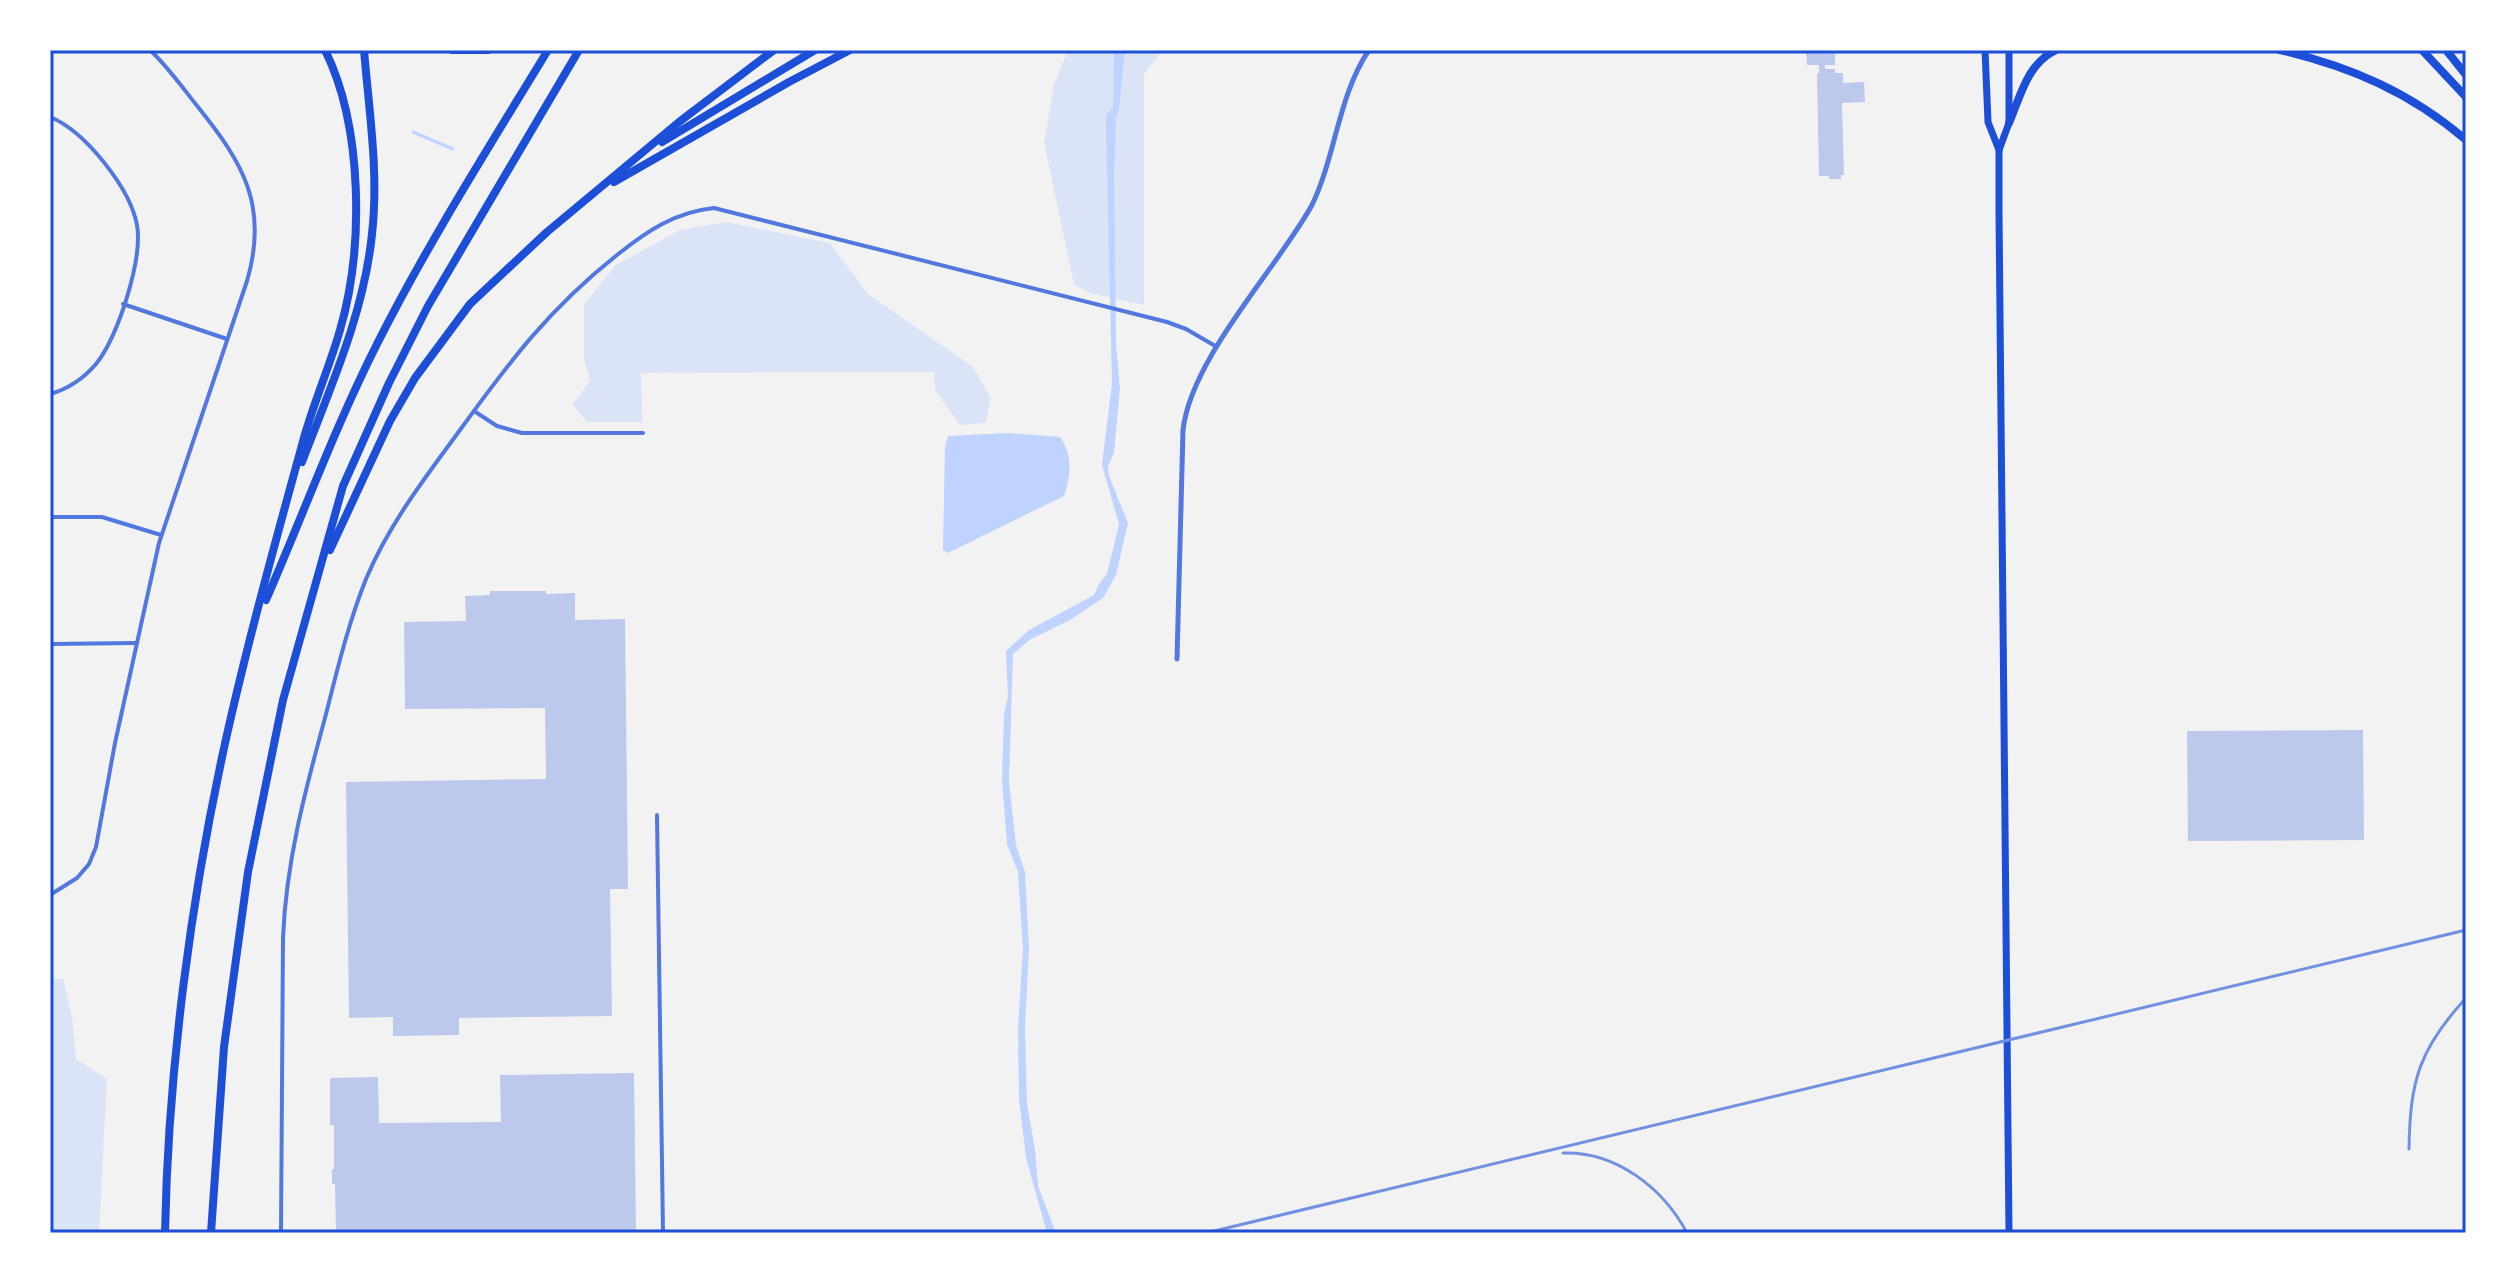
<svg xmlns="http://www.w3.org/2000/svg" width="2516" height="1283" font-family="Inter,sans-serif">
<rect width="100%" height="100%" fill="#f2f2f2"/>
<g fill="#dbe4f7">
<path d="M1068,50h95l-19,24v231l-55,-12 -15,-9 -30,-141 10,-58z"/>
<path d="M726,222l104,21 38,51 105,73 18,31 -6,25 -25,2 -25,-35 -1,-18 -293,1 1,49h-55l-14,-17 17,-25 -6,-21v-55l32,-39 64,-35z"/>
<path d="M50,979h13l9,38 4,42 31,20 -8,154h-49z"/>
</g>
<g fill="#bfd3fe">
<path d="M1114,50h11l-6,59 -3,10 -2,54 2,171 4,45 -6,63 -6,15 1,9 19,47 -12,52 -13,23 -33,22 -41,20 -16,14 -4,128 7,63 9,27 4,76 -4,79 2,77 8,46 3,36 18,47h-9l-21,-75 -7,-60 -1,-71 5,-78 -5,-77 -11,-28 -5,-64 2,-66 4,-17 -2,-46 23,-21 65,-35 5,-11 8,-10 12,-50 -17,-59 10,-82 -6,-258v-10l7,-8z"/>
<path d="M1008,433l52,4c13,18 11,38 4,59l-116,57 -5,-3 2,-104 3,-10z"/>
</g>
<g fill="none" stroke-linecap="round" stroke-linejoin="round">
<path stroke="#bfd3fe" stroke-width="3" d="M413,132l40,17"/>
</g>
<g fill="#bdc9ec">
<path d="M1806,50h29v15h-10v4h10v4h8v10l21,-1 1,20 -23,1 2,72h-3v4h-12v-3h-10l-2,-103h2v-8h-12z"/>
<path d="M490,591h56v3l29,-1v27l50,-1 3,270h-18l2,127 -153,2v17l-66,1v-19l-44,1 -3,-236 200,-3 -1,-71 -140,1 -1,-87 62,-1 -1,-25 25,-1z"/>
<path d="M2363,730l1,110 -176,1 -1,-110z"/>
<path d="M634,1073l2,160h-300l-1,-49h-3v-15h2v-44h-4v-47l48,-1 1,46 122,-1 -1,-47z"/>
</g>
<g fill="none" stroke-linecap="round" stroke-linejoin="round">
<g stroke="#5277de" stroke-width="4">
<path d="M50,117c35,14 80,71 87,108 6,33 -19,113 -41,139 -12,14 -28,25 -46,30"/>
<path d="M123,304l104,35"/>
<path d="M474,411l23,15 25,7h121"/>
<path d="M50,517h52l59,18"/>
<path d="M50,644l87,-1"/>
<path d="M657,815l6,418"/>
<path d="M50,895l27,-17 12,-14 7,-17 19,-104 44,-200 88,-262c22,-75 -4,-118 -49,-174 -16,-20 -30,-40 -48,-57"/>
<path d="M281,1233l2,-295c3,-76 22,-147 42,-220 12,-47 23,-94 41,-139 23,-55 59,-101 94,-149 50,-69 89,-121 157,-175 30,-24 58,-43 97,-47l453,114 19,7 31,18"/>
</g>
<path stroke="#5277de" stroke-width="5" d="M1177,659l6,-229c8,-72 93,-160 129,-225 24,-50 26,-109 57,-155"/>
<g stroke="#1d4ed8" stroke-width="7">
<path d="M1985,50l3,72 11,28"/>
<path d="M2009,50v73l-10,27v62l10,1021"/>
</g>
<g stroke="#1d4ed8" stroke-width="8">
<path d="M452,50h36"/>
<path d="M2280,50c71,17 130,42 186,90"/>
<path d="M2422,50l44,47"/>
<path d="M2446,50l20,25"/>
<path d="M2009,123c12,-28 18,-59 47,-73"/>
<path d="M662,142l153,-92"/>
<path d="M614,182l175,-100 61,-32"/>
<path d="M302,462c28,-74 62,-148 70,-228 7,-61 -3,-123 -8,-184"/>
<path d="M330,550l60,-129 25,-43 55,-74 77,-72 132,-110 95,-72"/>
<path d="M266,600c37,-85 69,-173 111,-256 51,-101 112,-197 171,-294"/>
<path d="M165,1233c3,-162 26,-336 61,-494 22,-98 49,-196 76,-294 10,-39 27,-76 38,-115 24,-82 23,-203 -15,-280"/>
<path d="M211,1233l13,-186 24,-175 35,-172 60,-214 46,-103 39,-77 151,-256"/>
</g>
<g stroke="#7290e2" stroke-width="3">
<path d="M2409,1149c1,-68 10,-100 57,-151"/>
<path d="M1563,1153c53,-2 100,35 124,80"/>
<path d="M1206,1233l1260,-303"/>
</g>
</g>
<rect width="2516" height="1283" fill="none" stroke="#ffffff" stroke-width="104"/>
<rect x="52" y="52" width="2412" height="1179" fill="none" stroke="#1d4ed8" stroke-width="3"/>
</svg>
